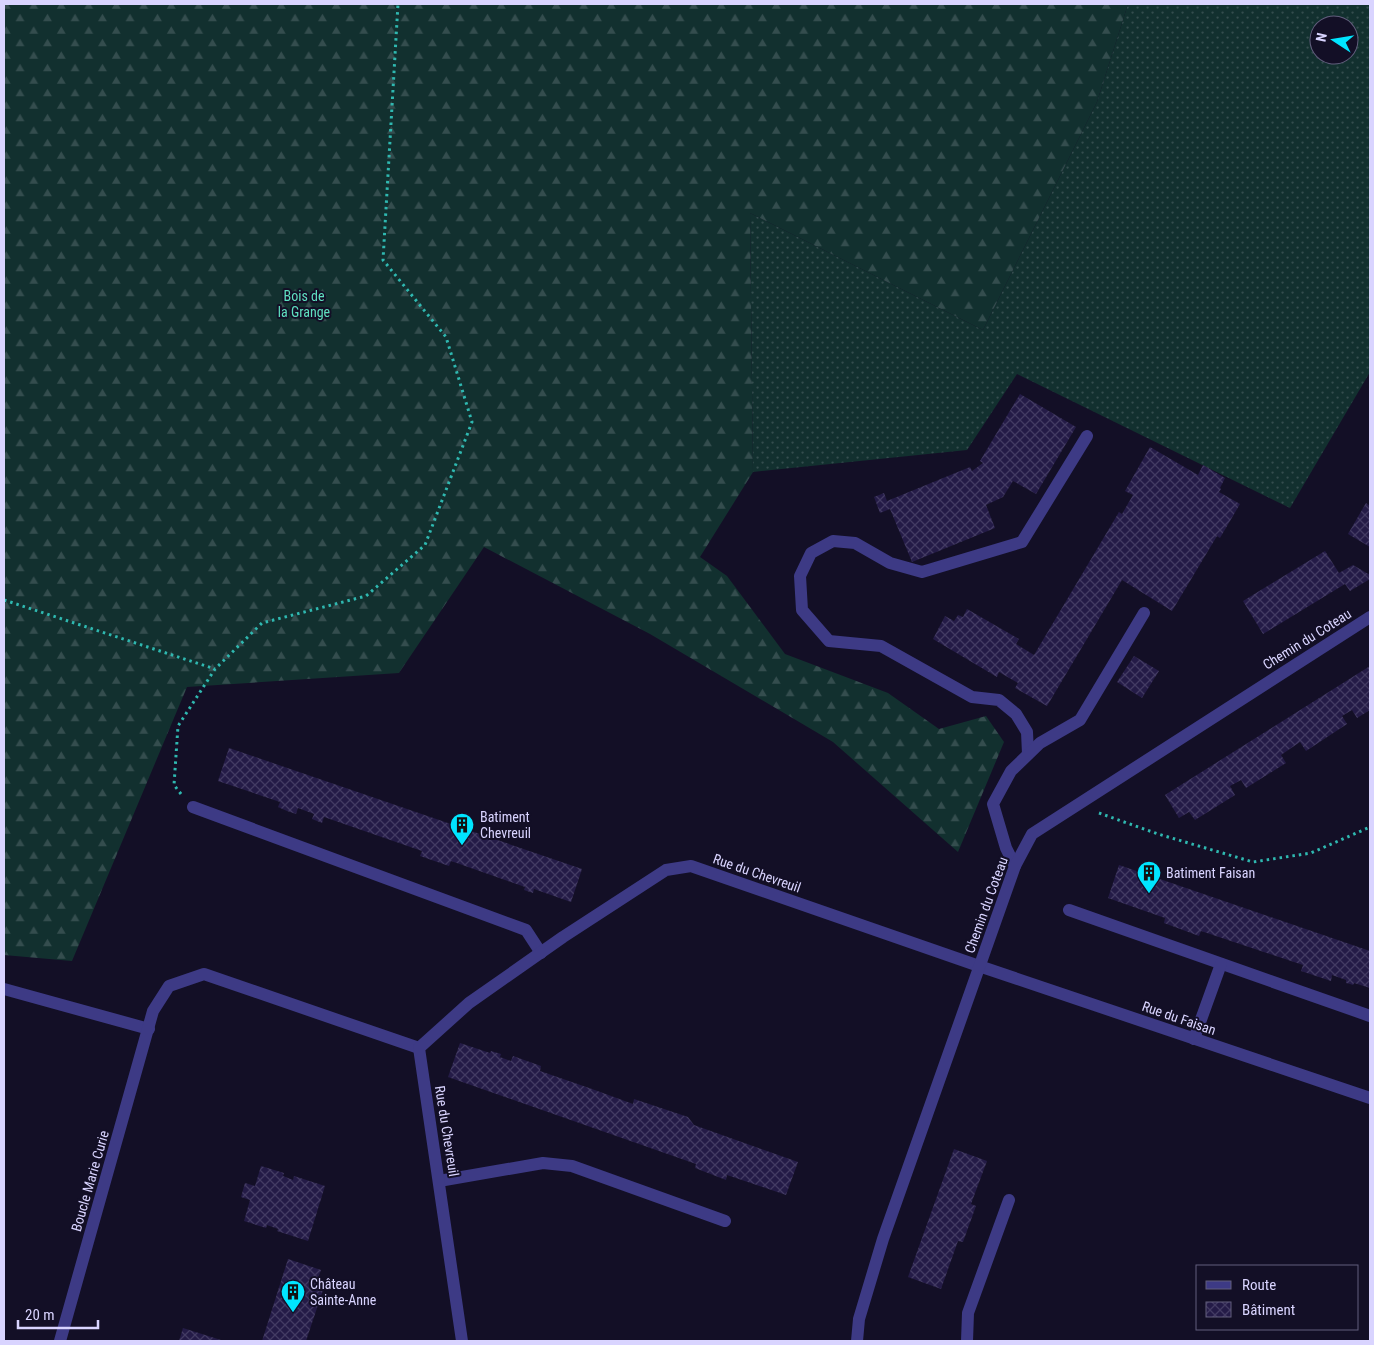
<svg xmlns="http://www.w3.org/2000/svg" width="1374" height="1345" font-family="'Roboto Condensed',sans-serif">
<defs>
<pattern id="grass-dots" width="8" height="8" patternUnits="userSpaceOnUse" patternTransform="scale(1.25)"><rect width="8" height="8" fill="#12302f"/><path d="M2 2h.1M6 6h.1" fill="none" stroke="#344d4e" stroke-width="1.8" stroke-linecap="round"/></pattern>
<pattern id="forest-firs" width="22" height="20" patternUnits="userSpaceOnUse" patternTransform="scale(1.25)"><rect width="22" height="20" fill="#12302f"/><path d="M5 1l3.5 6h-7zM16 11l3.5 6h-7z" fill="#344d4e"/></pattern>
<pattern id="building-cross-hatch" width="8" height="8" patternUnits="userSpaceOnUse" patternTransform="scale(1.25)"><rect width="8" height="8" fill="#241b47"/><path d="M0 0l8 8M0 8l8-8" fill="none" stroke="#433b63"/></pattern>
</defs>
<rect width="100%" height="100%" fill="#130f26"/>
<path fill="url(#grass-dots)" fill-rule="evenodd" d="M1128,4h242v368l-80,136 -273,-134 -50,76 -214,22 -3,-259 233,117 114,-228zM1319,25h30v30h-30z"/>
<path fill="url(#forest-firs)" d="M4,4h1124l-31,98 -114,228 -233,-117 3,259 -53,85 27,19 58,78 103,39 51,36 47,-13 18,26 -46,110 -125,-110 -183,-108 -166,-87 -85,126 -212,14 -115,274 -68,-6z"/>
<g fill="url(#building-cross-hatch)">
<path d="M1020,394l56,33 -40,67 -23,-13 -10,16 -17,8 9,23 -83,34 -22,-53 -10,4 -6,-16 10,-4 3,8 83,-34 2,4 11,-8 -3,-2z"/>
<path d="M1150,447l48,28 5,-10 22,13 -5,10 1,1 -2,3 21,12 -20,34 -3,-2 -45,75 -50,-31 -75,126 -32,-18 3,-5 -19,-11 -2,5 -64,-38 12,-23 9,5 4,-6 5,2 4,-8 52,30 -3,5 18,11 85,-143 3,2 11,-19 -8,-4z"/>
<path d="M1366,503l4,3v41l-22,-13z"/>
<path d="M1325,551l14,22 14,-8 17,10v4l-20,12 -5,-7 -82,50 -20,-33z"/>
<path d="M1134,656l25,15 -17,27 -25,-16z"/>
<path d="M1370,666v44l-13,8 -5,-8 -10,6 5,8 -41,27 -6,-9 -19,13 5,8 -40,25 -5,-8 -11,6 5,9 -40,25 -6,-8 -10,6 -14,-23z"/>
<path d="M229,748l353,121 -11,33 -37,-13 -1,4 -9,-3 1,-3 -74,-26 -2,5 -29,-10 2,-5 -98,-34 -2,6 -10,-4 2,-5 -16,-6 -2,6 -9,-3 -9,-4 2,-5 -62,-21z"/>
<path d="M1119,865l251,86v37l-16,-5 -1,2 -3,-1 -4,-1v-3l-14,-5 -1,6 -30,-10 2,-6 -102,-34 -2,5 -35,-13 1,-5 -57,-20z"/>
<path d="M460,1043l30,10 1,-2 10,3 -1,3 11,4 2,-5 28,10 -1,5 52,18 41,15 1,-5 54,18 6,8 104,37 -12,33 -59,-20 -1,5 -31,-12 1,-4 -248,-87z"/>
<path d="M954,1149l33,12 -16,43 5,2 -13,36 -5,-1 -17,48 -33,-12z"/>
<path d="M261,1166l23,7 -1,3 10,4 1,-4 31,10 -17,55 -31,-10 1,-2 -11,-4 -1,3 -22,-7 6,-21 -9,-3 4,-14 10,3z"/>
<path d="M288,1259l33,11 -5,14 8,3 -18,54 -8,-1 -1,1h-35z"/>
<path d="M183,1328l41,13h-45z"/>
</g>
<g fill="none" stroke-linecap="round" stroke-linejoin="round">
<g stroke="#2fb8b0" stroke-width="3" stroke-dasharray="2.5 4" stroke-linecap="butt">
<path d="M4,600l211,69"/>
<path d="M181,794l-7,-9 4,-59 37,-57 47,-46 104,-27 59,-51 47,-123 -26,-85 -63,-77 15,-256"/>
<path d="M1099,813l59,21 95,28 58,-9 59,-26"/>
</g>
<g stroke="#3d3a85" stroke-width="12">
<path d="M1028,754l-1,-22 -11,-18 -17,-14 -27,-3 -91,-51 -52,-5 -27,-31 -2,-34 11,-23 22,-12 22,2 35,20 32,9 100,-30 65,-106"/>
<path d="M193,807l333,123 15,23"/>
<path d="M1015,866l-9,-18 -13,-44 18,-33 29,-28 40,-23 64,-107"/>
<path d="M1069,910l301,106"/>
<path d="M1194,1039l27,-75"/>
<path d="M439,1181l104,-18 29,3 153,55"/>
</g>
<g stroke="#3d3a85" stroke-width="12">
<path d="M4,989l145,40"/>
<path d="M60,1341l93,-330 16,-25 35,-12 215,74"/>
<path d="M462,1341l-43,-293 50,-45 94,-66 103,-67 25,-4 288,100 391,132"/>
<path d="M857,1341l2,-22 24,-80 132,-373 17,-32 338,-217"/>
<path d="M967,1341l1,-28 41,-113"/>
</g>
</g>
<defs>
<symbol id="building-pin" viewBox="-11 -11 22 30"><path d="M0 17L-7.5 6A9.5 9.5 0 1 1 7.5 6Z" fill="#00e5ff" stroke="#130f26"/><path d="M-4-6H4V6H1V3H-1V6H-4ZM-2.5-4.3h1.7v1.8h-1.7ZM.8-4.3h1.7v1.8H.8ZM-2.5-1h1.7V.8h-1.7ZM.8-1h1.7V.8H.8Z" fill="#111"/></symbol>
</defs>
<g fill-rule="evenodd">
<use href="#building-pin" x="448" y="811" width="28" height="38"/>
<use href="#building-pin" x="1135" y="859" width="28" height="38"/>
<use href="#building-pin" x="279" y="1278" width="28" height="38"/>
</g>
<g text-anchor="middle" stroke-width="4" stroke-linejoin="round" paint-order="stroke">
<g font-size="14" fill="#5fe0c0" stroke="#130f26">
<text x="304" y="301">Bois de<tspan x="304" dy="16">la Grange</tspan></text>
</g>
<g font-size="14" fill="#d9d4ff" stroke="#130f26">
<text transform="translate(1307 639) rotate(-32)" y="5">Chemin du Coteau</text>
<text transform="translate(757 873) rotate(19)" y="5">Rue du Chevreuil</text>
<text transform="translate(986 905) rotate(-70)" y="5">Chemin du Coteau</text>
<text transform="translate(1179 1018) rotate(19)" y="5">Rue du Faisan</text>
<text transform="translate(447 1131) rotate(81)" y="5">Rue du Chevreuil</text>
<text transform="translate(90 1181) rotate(-74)" y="5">Boucle Marie Curie</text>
</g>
<g font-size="14" fill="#d9d4ff" stroke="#130f26" text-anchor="start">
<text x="480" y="822">Batiment<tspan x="480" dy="16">Chevreuil</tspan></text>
<text x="1166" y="878">Batiment Faisan</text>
<text x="310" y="1289">Château<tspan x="310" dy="16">Sainte-Anne</tspan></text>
</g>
</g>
<rect width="1374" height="1345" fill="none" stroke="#d9d4ff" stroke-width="10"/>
<rect x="1196" y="1265" width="162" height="65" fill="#130f26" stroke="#625e7d"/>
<rect x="1206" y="1281" width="25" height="8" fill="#3d3a85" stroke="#625e7d"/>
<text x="1242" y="1290" font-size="15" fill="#d9d4ff">Route</text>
<rect x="1206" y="1302" width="25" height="15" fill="url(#building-cross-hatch)" stroke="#625e7d"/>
<text x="1242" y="1315" font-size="15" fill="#d9d4ff">Bâtiment</text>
<g transform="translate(1334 40) rotate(282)"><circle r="24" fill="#130f26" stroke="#625e7d"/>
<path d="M0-4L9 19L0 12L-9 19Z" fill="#00e5ff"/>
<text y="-8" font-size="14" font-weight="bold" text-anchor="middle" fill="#d9d4ff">N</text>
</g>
<path d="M18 1320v8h80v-8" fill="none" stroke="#d9d4ff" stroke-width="2.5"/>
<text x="25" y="1320" font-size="15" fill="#d9d4ff" stroke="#130f26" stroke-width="4" paint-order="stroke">20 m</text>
</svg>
